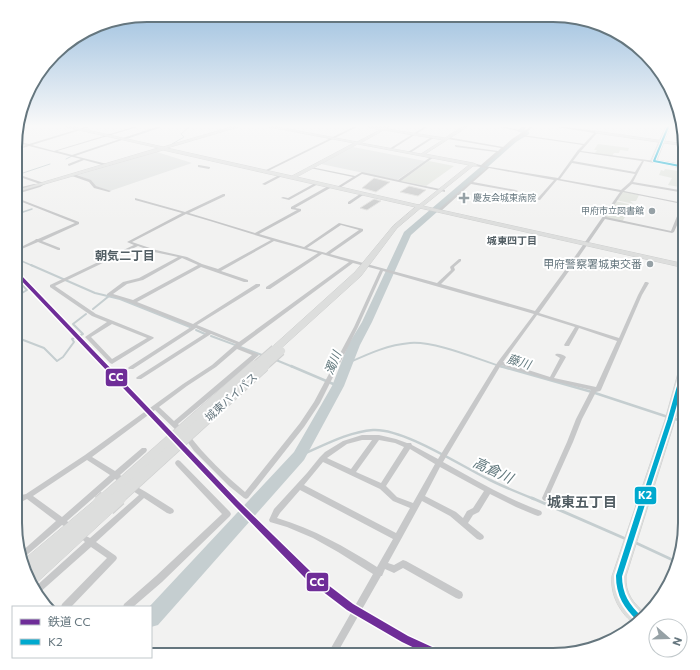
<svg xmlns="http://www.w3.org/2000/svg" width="700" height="670" font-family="Commissioner,'Noto Sans JP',sans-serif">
<rect width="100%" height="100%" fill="#f2f2f1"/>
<g fill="#e1e3e2">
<path d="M353,147l72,14 -28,19 -76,-16z"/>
<path d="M157,152l35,11 -82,28 -15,-5 -3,-5 -14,-6z"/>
</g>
<g fill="#e1e4de">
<path d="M598,144l31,4 -1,3 -8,-1 -1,3h-5l-2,3 -18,-2 3,-4h-3z"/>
<path d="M429,161l25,5 -28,20 -25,-5z"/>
<path d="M665,169l20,3v16l-17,-3 4,-7 -13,-3 2,-5 3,1z"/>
<path d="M622,191l17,4 -3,6h-6l4,3 -18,-4z"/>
<path d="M615,201l18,4 -3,7 -10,1 5,4 -3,5 -18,-4z"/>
</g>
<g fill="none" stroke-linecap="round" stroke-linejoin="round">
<g stroke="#c5ced0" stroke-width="1">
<path d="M128,138l33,-11"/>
<path d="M172,144l12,-7 -3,-3 8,-7"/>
<path d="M66,159l6,-3"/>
<path d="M23,173l27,-9"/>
</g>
<g stroke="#c5ced0" stroke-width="1.5">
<path d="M17,214l15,-5"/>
<path d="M17,259l16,7"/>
</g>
<g stroke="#c5ced0" stroke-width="2">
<path d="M31,265l64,28 25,6 70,28"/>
<path d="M17,279l10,11 -10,6"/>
<path d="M93,309l16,-13"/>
<path d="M196,330l9,4"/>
<path d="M211,336l51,19"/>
<path d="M18,338l26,10 13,13 6,-4 11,-15 -2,-3 11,-5 -10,-10 13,-10"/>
<path d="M276,360l17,7"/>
<path d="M348,363c20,-9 39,-18 62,-20 26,-2 67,16 93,24"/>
</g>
<g stroke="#c5ced0" stroke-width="2.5">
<path d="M291,366l47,20"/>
<path d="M500,366l92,26 76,25"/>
<path d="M673,418l12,5"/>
<path d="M299,456c24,-10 48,-24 74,-26 30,-2 88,36 117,50 14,7 29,13 44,19"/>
</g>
<g stroke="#c5ced0" stroke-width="3">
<path d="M532,498l94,41"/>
<path d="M634,542l43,20"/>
</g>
<path fill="#c5ced0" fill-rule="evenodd" d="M521,127h5l-2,3 5,2v2l-13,8 -105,93 -39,87 -12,23 -16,41 -40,74 -146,165 -7,2v-20h-2l145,-155 38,-66 16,-41 14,-23 42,-90 108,-92 10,-7 -5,-2z"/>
</g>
<g fill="#c9caca" stroke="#e2e2e0">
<path d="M374,178l16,4 -14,10 -14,-4z"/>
<path d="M409,186l17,4 -8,6 -18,-4z"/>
<path d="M374,199l7,2 -14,9 -7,-2z"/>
</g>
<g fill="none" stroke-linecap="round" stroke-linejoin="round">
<defs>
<g id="secondary">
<path d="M66,127h8l89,20 68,-20h7l-71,21 125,28 62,-33 -85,-16h9l79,15 23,-12 -12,-3h21l-2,2 58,9 17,-11h5l-42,27 48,9 5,2 -2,1h-3l-50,40 262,58v4l-522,-118 -146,42v-2l141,-42zM384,130l59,10 -22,14 -60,-11zM358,144l111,21 -50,40 -122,-28z"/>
<path d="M595,131l90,13v2l-89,-13z"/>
</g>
<g id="highway">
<path d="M666,127h4l-13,33 28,5v4l-34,-8z"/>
<path d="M418,205l5,1 -26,22 -36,48 -83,75h-6l-2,-2 2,-2 83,-75 38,-46z"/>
<path d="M685,363v22l-10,35 -49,156c-1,17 7,27 19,37l-9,12c-16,-11 -26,-30 -24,-49l53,-156 15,-54z"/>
<path d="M100,498l4,1 2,4 7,1 1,4 -1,4 -80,74 -12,-24 75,-63z"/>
</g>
</defs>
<use href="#secondary" stroke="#cecfcf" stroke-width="1"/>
<use href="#highway" stroke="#cecfcf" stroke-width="1"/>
<g fill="#c7c8c9" fill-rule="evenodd">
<path d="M25,127h5l-13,4v-2z"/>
<path d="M85,127h5l-58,18 22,6 79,-24h5l-81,24 15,4 84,-28h4l-85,29 32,8v1l-1,1 -22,-6 -15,6 -1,-1v-1l13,-5 -52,-13 -12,4v-2l9,-3 -9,-2v-2l12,3z"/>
<path d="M353,127h4l-91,45 -2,-1z"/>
<path d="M424,127h3l-36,23 -2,-1z"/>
<path d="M500,127h7l12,3 -1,1z"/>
<path d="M530,127h3l-10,8 61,9 10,-11 -37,-6h9l31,4v2l-16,18 74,10v1l-1,1 -10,-2 -11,21 52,9v2l-53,-9 -8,7 59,12 2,-2v6l-11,25 -2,1 -67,-14 -31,45 -35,49 80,25 19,-43 7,-13h2l2,1 -7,12 -41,95 -1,1 -4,1 -14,27 -9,23 -26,58 -2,1 -2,-1 -1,-2 25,-56 9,-23 15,-29 -42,-10 -48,-15 -58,97c32,18 63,36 98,49l1,2 -1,2 -3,1 -3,-1 -19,-8 -26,-13 -11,18 -6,3 -5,8 15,12 1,2 -1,2 -3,1 -3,-1 -27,-23 -28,-15 -34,62 6,2 9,-5 3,1 56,31 1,3 -1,3 -3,1 -3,-1 -53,-30 -9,5 -9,-4 -3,7h-1l-45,79h-9l46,-81 -35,-22 -25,-14 -26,-11 -17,-5 -1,-2 5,-11 33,-36 13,-16 5,-5 18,-11 19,-6h17l17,4 11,4h4l1,2 26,14 59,-96 37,-49 -151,-43 -25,56 -38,76 -16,24 -56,71 -2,1 -2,-1 -15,-12 -35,-35 -10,-14 1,-2h4c16,21 36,40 56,57l55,-69 14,-21 40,-75 26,-57 -27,-7 -113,84 18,7 1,1 -21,19 -60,50 6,7 -1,2h-4l-24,-23 -63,47 23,14 27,-23h4l1,2 -1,2 -26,23 6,4 1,2 -1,2c-4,1 -7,-2 -11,-4l-48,42 3,3 -1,2 -3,1 -4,-2 -41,35 -1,-7 36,-32 -29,-22 -4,2 -5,-2 -1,-2 1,-2c3,-1 5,0 8,-1l59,-39 98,-71 29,-19 24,-21 -25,-10 -70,45h-4l-1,-1 1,-1 69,-44 -10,-5 -63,41h-4l-1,-1 1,-1 62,-40 -70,-28 -14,-4v-1l16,-12 16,-4 39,-21 -24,-5 -16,-6 -83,40 41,28 57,23 1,1 -42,26 -2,-1 -25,-26 22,-15 -15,-6 -42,-29v-2l84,-40 -7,-3 55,-29 -47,-13v-2l50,14 38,-18h2v2l-36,17 66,20 42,-23 -6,-1v-2l39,-22h2v2l-37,21 6,1v2l-42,23 45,13 35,-24 24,6v2l-33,23 107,29 14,-13 -1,-3 1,-1 8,-7h2v2l-7,6 1,3 -14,14 94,27 36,-49 49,-70 -63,-12 -17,20h-1l-2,-1 1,-1 16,-18 -65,-12 -16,14 43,8 2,1 -1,1 -46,-8 -30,27 -3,-1 48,-42 -11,-2v-2l6,1 15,-13 -40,-5 -1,-1v-1l43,6 3,-3 -53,-9 -1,-2 56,10 9,-8zM521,136l62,9 -5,5 -20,28 -74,-12 30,-25zM580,152l62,9 -7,11 -62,-11zM572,163l63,11 -5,8 -9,8 -61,-11zM623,192l59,12 -11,27 -65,-14zM186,214l24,7 61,19 -53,29 -16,-5 -15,-7 -31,-7 -24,-8zM341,225l18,5 -33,23 -19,-5zM274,241l44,12 -52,34v2h4l52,-35 27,8 -110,80 -42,-17 63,-39v-2h-4l-63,40 -56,-22 64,-35 43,15h4v-2l-27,-9zM182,258l16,7 -65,35 -20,-6 14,-10 16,-4zM537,315l38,12 -11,18 1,1h4l10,-18 38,13 -21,46 -42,-9 12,-21c-2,-2 -7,-4 -10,-3l-1,1 5,3 -10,19 -47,-15zM112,324l35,14 -35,21 -21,-22zM237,349l15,6 -78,66 -15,-14 28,-21 29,-19zM362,440h10l-21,29 -24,-11 20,-14zM379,440l16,3 9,4 -23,36 -25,-11zM410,449l25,15 -22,39 -16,-6 -11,-11zM87,460l23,15 -48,42 -29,-21zM323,462l57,27 13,12 17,7 -14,25 -92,-48zM440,467l44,24 -11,17 -6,3 -4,7 -7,-6 -31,-16zM300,490l93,49 -16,28c-32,-20 -63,-38 -100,-49l3,-5z"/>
<path d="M682,127v2l-5,-2z"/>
<path d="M433,136l2,1 -25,16 -2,-1z"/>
<path d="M432,156l2,1 -33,24 44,9v2l-83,-18 -24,15 -2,-1 1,-1 16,-10 -43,-9 1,-1 44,9 7,-4 36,8z"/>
<path d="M199,165l11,2v1l-1,1 -11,-2v-2z"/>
<path d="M17,174l27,9 1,1 -5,3 -23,7v-2l23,-8 -23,-8z"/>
<path d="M72,174h2l17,6 5,6 15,5 -2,1 -15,-4 -5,-6 -17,-6z"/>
<path d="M281,174l3,1 -19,10 -3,-1z"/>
<path d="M317,182l3,1 -31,17 -8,-2 2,-1 5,1z"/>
<path d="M34,184h1v2l-18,4v-2z"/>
<path d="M363,192l3,1 -16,11h-2v-2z"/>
<path d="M17,198l62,24v2l-37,17 18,7v2h-2l-20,-8 -21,9v-2l18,-9 1,-1h2l37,-16 -58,-23z"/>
<path d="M178,460l2,1 50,51 1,2 -1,2 -68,66 -29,25h-10l1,-3 32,-28 66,-62 -46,-49 -1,-2 1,-2z"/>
<path d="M132,484l14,8 27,17 1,2 -1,2 -3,1 -3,-1 -23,-15 -48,44 20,14 1,2 -1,2 -45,47h-10l1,-3 45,-46 -16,-11 -53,47 -4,-6 51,-46 -3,-3 1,-2 3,-1 4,2 49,-43 -9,-6 -1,-2 1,-2z"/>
</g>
<use href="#secondary" fill="#dddedd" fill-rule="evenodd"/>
<use href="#highway" fill="#dddedd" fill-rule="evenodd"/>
<defs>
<g id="highway-bridge-far2">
<path d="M254,367l21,-18"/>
<path d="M263,367l18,-16"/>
</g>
<g id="highway-bridge-far1">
<path d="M104,499l151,-133"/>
<path d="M118,499l146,-133"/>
</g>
<g id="highway-bridge">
<path d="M100,503l6,-5"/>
<path d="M108,508l11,-10"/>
</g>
</defs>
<use href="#highway-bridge-far2" stroke="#cecfcf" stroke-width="10" stroke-linecap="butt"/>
<use href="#highway-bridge-far1" stroke="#cecfcf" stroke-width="12" stroke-linecap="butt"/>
<use href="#highway-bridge" stroke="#cecfcf" stroke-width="16" stroke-linecap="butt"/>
<use href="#highway-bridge-far2" stroke="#dddedd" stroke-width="8"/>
<use href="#highway-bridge-far1" stroke="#dddedd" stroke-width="11"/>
<use href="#highway-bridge" stroke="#dddedd" stroke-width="14"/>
<defs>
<path id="bus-1-far2" d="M668,127l-14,34 31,6"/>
<path id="bus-1-far1" d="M644,499l26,-79 15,-53"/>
<path id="bus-1" d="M640,619c-13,-12 -21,-24 -21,-43l25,-78"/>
</defs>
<use href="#bus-1-far2" stroke="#fff" stroke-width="3.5"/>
<use href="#bus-1-far1" stroke="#fff" stroke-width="8"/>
<use href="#bus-1" stroke="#fff" stroke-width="10"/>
<use href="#bus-1-far2" stroke="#00a9ce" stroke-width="2"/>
<use href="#bus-1-far1" stroke="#00a9ce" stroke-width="5"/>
<use href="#bus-1" stroke="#00a9ce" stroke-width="6"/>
<defs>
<path id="rail-1" d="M17,273h2l219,228 73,71 42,32 55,32 35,16 1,3h-15l-27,-13 -55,-32 -42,-32 -71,-73 -217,-229z"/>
</defs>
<use href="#rail-1" stroke="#fff" stroke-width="3"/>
<use href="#rail-1" fill="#6f2d98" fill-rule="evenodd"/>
</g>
<linearGradient id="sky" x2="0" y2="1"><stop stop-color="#9abede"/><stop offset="0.57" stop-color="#f9f9f9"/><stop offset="1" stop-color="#f9f9f9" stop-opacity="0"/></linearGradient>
<rect width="700" height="221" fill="url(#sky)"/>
<g fill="#96a1a6" stroke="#fff" stroke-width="1.5">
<path d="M462 192h4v4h4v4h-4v4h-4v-4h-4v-4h4z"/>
<circle cx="652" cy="211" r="4"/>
<circle cx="650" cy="264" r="4"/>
</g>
<g text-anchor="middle" stroke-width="4" stroke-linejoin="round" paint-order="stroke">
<g font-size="9" fill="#65767e" stroke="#fff" text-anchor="start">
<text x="473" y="201">慶友会城東病院</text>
<text x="644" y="214" text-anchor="end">甲府市立図書館</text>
</g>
<g font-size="10" font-weight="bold" fill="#525e64" stroke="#fff">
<text x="512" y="244">城東四丁目</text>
</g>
<g font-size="11" fill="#65767e" stroke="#fff" text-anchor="end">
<text x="642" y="268">甲府警察署城東交番</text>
</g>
<g font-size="11" fill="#65767e" stroke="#fff">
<text transform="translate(231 397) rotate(-42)" y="4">城東バイパス</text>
</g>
<g font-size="12" font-weight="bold" fill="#525e64" stroke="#fff">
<text x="125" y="260">朝気二丁目</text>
</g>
<g font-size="12" font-style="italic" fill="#60777c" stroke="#fff">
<text transform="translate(519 362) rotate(17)" y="4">藤川</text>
<text transform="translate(333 363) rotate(-68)" y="4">濁川</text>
</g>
<g font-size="14" font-style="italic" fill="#60777c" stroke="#fff">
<text transform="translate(493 470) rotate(25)" y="5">高倉川</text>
</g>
<g font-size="14" font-weight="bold" fill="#525e64" stroke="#fff">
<text x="582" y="507">城東五丁目</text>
</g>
</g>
<path d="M0 0H700V670H0ZM147 22H553A125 125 0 0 1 678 147V523A125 125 0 0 1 553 648H147A125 125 0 0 1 22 523V147A125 125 0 0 1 147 22Z" fill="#fff" fill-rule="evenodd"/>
<path fill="none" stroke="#65767e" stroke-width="2" d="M147 22H553A125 125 0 0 1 678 147V523A125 125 0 0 1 553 648H147A125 125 0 0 1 22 523V147A125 125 0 0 1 147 22Z"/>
<g stroke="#fff" stroke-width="1.5">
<rect x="105" y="368" width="23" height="19" rx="4" fill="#6f2d98"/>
<rect x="634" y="486" width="23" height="19" rx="4" fill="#00a9ce"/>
<rect x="306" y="572" width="23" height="20" rx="4" fill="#6f2d98"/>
</g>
<g font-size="11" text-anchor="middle" font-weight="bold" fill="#fff">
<text x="116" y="381">CC</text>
<text x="645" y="499">K2</text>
<text x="317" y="586">CC</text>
</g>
<rect x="12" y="606" width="140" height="52" fill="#ffffff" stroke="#c1c8cb"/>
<rect x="20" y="619" width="20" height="6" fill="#6f2d98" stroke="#c1c8cb"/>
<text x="48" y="626" font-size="12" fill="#65767e">鉄道 CC</text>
<rect x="20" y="639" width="20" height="6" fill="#00a9ce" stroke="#c1c8cb"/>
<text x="48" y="646" font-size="12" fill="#65767e">K2</text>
<g transform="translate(668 638) rotate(110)"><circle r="19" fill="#ffffff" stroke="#c1c8cb"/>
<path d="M0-3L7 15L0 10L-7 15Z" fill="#96a1a6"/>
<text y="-6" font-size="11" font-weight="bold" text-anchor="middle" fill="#65767e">N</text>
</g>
</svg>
